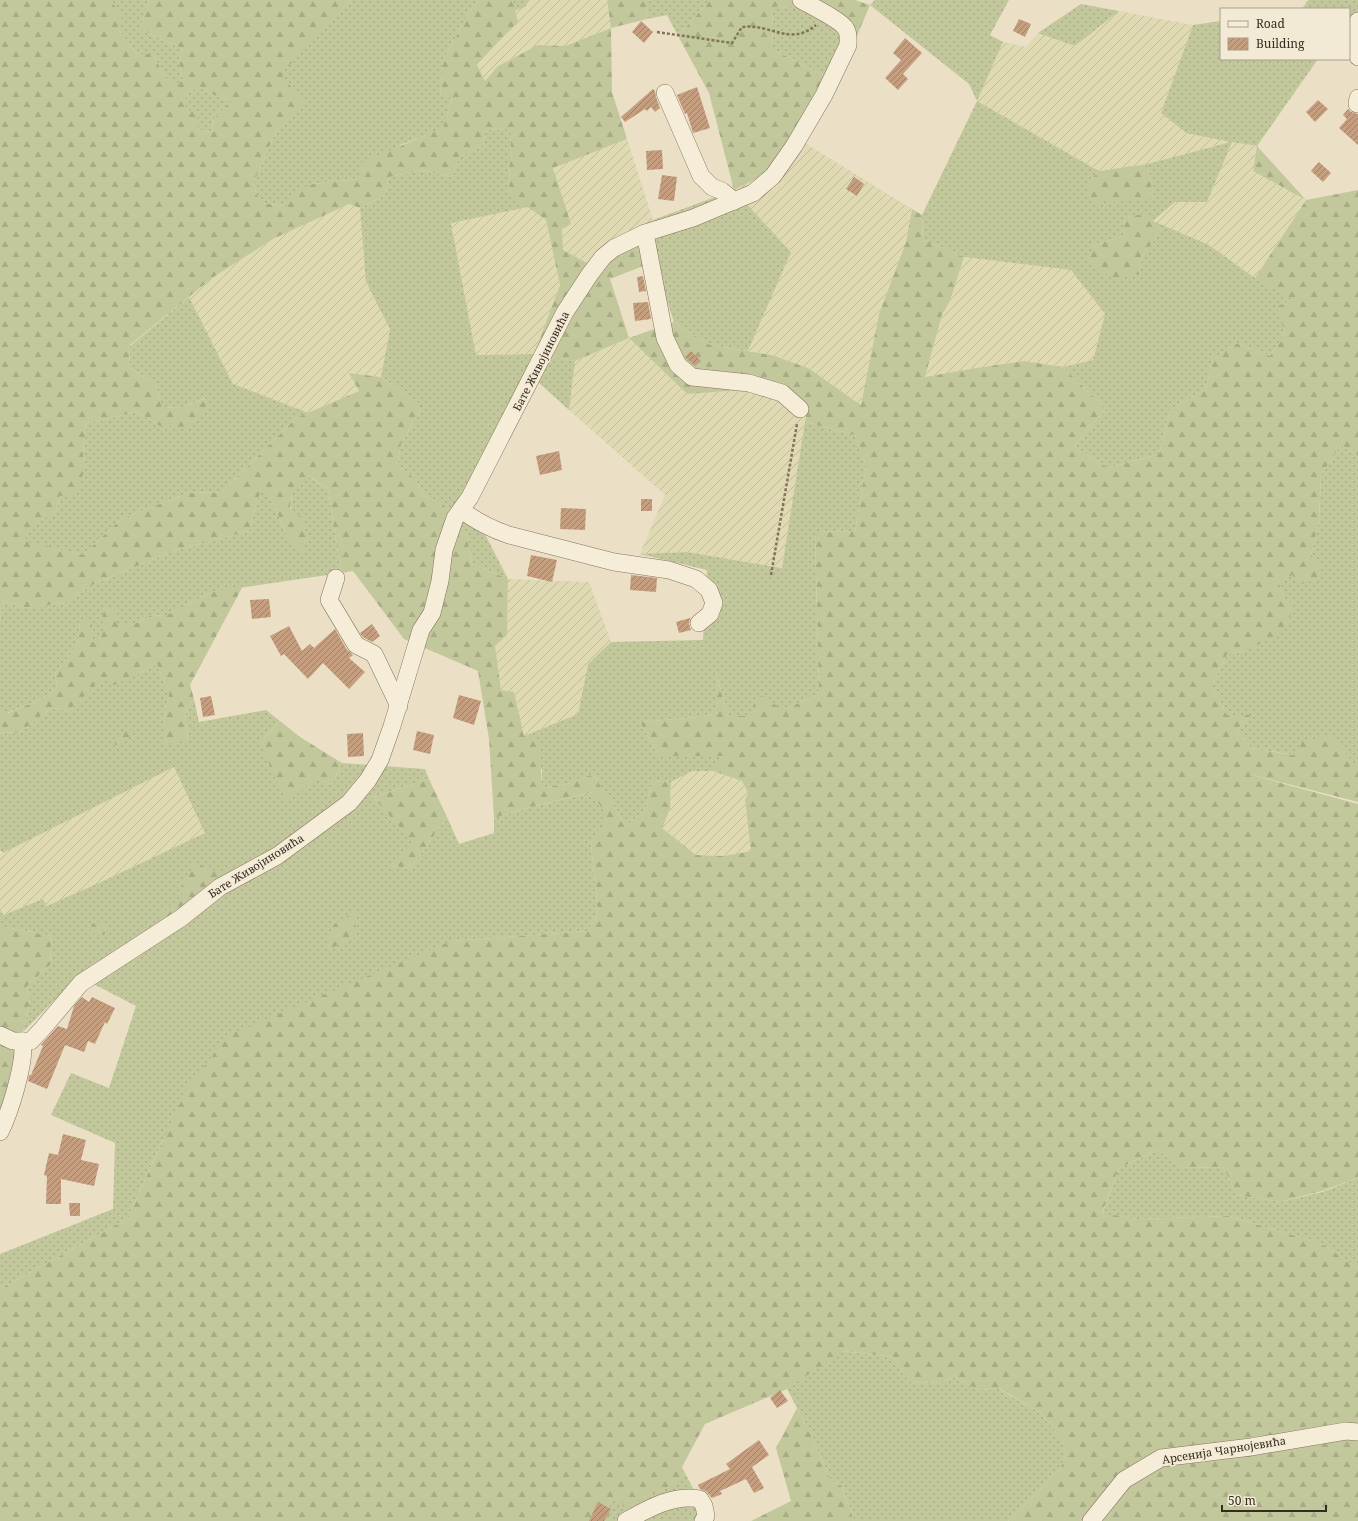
<svg xmlns="http://www.w3.org/2000/svg" width="1358" height="1521" font-family="'Noto Serif',serif">
<defs>
<pattern id="farmland-furrows" width="10" height="10" patternUnits="userSpaceOnUse"><rect width="10" height="10" fill="#dfd9b4"/><path d="M-1 1l2-2M0 10L10 0M9 11l2-2" fill="none" stroke="#c0ba9a"/></pattern>
<pattern id="grass-dots" width="8" height="8" patternUnits="userSpaceOnUse"><rect width="8" height="8" fill="#c2c89b"/><path d="M2 2h.1M6 6h.1" fill="none" stroke="#a7ac85" stroke-width="1.8" stroke-linecap="round"/></pattern>
<pattern id="forest-firs" width="22" height="20" patternUnits="userSpaceOnUse"><rect width="22" height="20" fill="#c2c89b"/><path d="M5 1l3.5 6h-7zM16 11l3.5 6h-7z" fill="#a7ac85"/></pattern>
<pattern id="building-hatch" width="6" height="6" patternUnits="userSpaceOnUse"><rect width="6" height="6" fill="#c59d7f"/><path d="M-1 1l2-2M0 6l6-6M5 7l2-2" fill="none" stroke="#a18068"/></pattern>
</defs>
<rect width="100%" height="100%" fill="#ebe0c6"/>
<g fill="url(#farmland-furrows)">
<path d="M530,0h77l4,28 -46,18 -27,-1 -40,21 -13,15 -8,-15 41,-45 -3,-10 10,-4z"/>
<path d="M1119,11l74,14 -32,88 25,20 71,13 -4,25 53,29 -51,78 -46,-33 -56,-23 22,-20h32l25,-60 -85,22 -48,7 -122,-70 26,-59 23,5 12,-14 37,13z"/>
<path d="M627,139l26,81 -54,29 -12,14 -24,-13 -1,-21 -9,-62z"/>
<path d="M805,143l107,66 -6,33 -27,72 -18,91 -53,-37 -36,-13 -24,-4 43,-99 -57,-62 26,-13z"/>
<path d="M349,204l11,4 6,74 24,47 -9,48 -32,-4 10,18 -50,22 -76,-29 -44,-87 23,-19 61,-39z"/>
<path d="M528,207l18,13 14,65 -26,69 -58,1 -25,-133z"/>
<path d="M964,257l107,13 34,44 -12,46 -30,7 -39,-6 -48,7 -51,10 17,-63 8,-14z"/>
<path d="M629,338l58,56 55,-4 65,21 -25,157 -95,-16 -47,2 25,-59 -96,-85 6,-49z"/>
<path d="M508,579l81,3 22,60 -23,22 -10,50 -54,22 -10,-44 -13,-1 -6,-45 12,-11z"/>
<path d="M174,767l32,66 -105,50 -54,24 -4,-8 -40,16 -3,-6v-55z"/>
<path d="M692,771h21l29,10 6,12 -3,7 6,51 -27,5 -28,-1 -34,-27 8,-19 1,-27z"/>
</g>
<g fill="url(#grass-dots)" fill-rule="evenodd">
<path d="M110,0h39l-9,29 43,20 -4,15 4,15 -8,7 -9,-7 -13,-25h-16l-20,-26 -8,-26z"/>
<path d="M351,0h128l-6,6 -30,54 -3,37h12l-9,32 -43,16 -42,34 -45,5 -26,22 -27,-3 -7,-19 23,-53 28,-26 -24,-31z"/>
<path d="M512,0h18l-5,7 -10,4z"/>
<path d="M652,0h58l-32,36 -11,-21 -20,4 -1,-18z"/>
<path d="M875,0h134l-19,35 13,7 -26,59 122,70 -9,10 64,17 -7,-34 84,-22 -45,-9 -25,-20 32,-88 28,-4v38h97l-61,87 -25,-4 -25,60h-32l-22,19 56,24 46,33 38,21 -15,8 7,27 -15,22 -32,-13 -26,16 -6,30 -36,21 -11,44 -51,14 -34,-22 32,-37 -43,-42 30,-7 12,-46 -34,-44 -107,-13 -41,-17 -1,-25 55,-114 -8,-17 -99,-79zM1145,215l16,15 -19,27 -3,17 -47,-28 31,-10 2,-19z"/>
<path d="M1308,0h50v61l-18,-2h9v-50h-47z"/>
<path d="M821,4l38,27 -22,51 -65,-33 1,-42z"/>
<path d="M1081,4l38,7 -44,35 -37,-13z"/>
<path d="M199,86l12,8 21,7 -18,17 -2,14 -14,-2 -12,-22v-13z"/>
<path d="M511,129l-2,64 19,14 -77,16 25,132 58,-1 41,7 -6,49 -31,-28 -66,127 36,70 -36,-16 -6,-31 -23,-28 -17,-7 -12,-19 -17,-13 4,-21 22,-38 -42,-29 9,-48 -24,-47 -6,-74 24,-12 5,-19 33,-7 30,7 7,-20 23,-11 4,-16z"/>
<path d="M734,190l57,62 -43,99 -38,-6 -36,-23 -20,-60 -1,-42z"/>
<path d="M189,297l44,87 76,29 -13,5 -74,74 -34,1 -67,26 -38,36 -58,-13 1,-14 31,-17 3,-15 26,-30 -3,-11 3,-32 51,-11 23,14 48,-17 -3,-11 -22,9 -21,1 -7,-25 -26,-15 1,-22z"/>
<path d="M805,422l50,13 11,31 -11,65 -40,1 4,162 -36,16 -35,6h-20l-12,-45 2,42 -20,4 -58,5 19,34h67l-13,15h-21l-21,11 -19,-1 -7,29 -19,16 -33,-52 -26,10 -26,4 1,-18 -18,-34 54,-22 10,-50 23,-22 92,-2 4,-70 -67,-16 47,-2 95,16z"/>
<path d="M1341,445l17,11v309l-2,1 -27,-31 -35,20 -43,-7 -14,-18 13,-14 -23,-1 -15,-30 15,-31 18,-3 39,-53 -5,-15 13,-8 19,-20 8,-34 2,-46z"/>
<path d="M308,476l20,13 13,84 -129,19 -47,24 -14,-1 -13,8h-22l-11,5 -7,15 -7,-2 -11,-20 -2,24 -23,28 2,16 -18,11 -32,13 -7,-6v-86l3,-21 22,8 39,-5 30,-19 79,-33 76,-20 12,-43 10,11 17,39 4,-44z"/>
<path d="M157,664l12,30 -6,30 25,17 -3,-31 9,-11 5,23 67,-12 14,11 -20,22 56,35 16,7 10,-22 83,6 4,10 -56,18 41,45 -24,24 21,2 36,-51 12,27 35,-11v-15l37,-11 62,-15 14,23 -16,28 7,71 -10,17 -137,10 -288,199 -36,79 -127,70v-35l113,-45 2,-66 -64,-28 20,-42 38,15 27,-82 -58,-30 -55,56 7,-32 -3,-14 23,-21 2,-29 -52,-10v-17l3,6 40,-16 4,7 54,-24 104,-49 -31,-66 -171,86 -3,-3v-117l1,-1 18,1 32,-25 18,3 33,-33 36,-4z"/>
<path d="M1158,1150l23,18 42,-1 14,28 43,7 42,-10 36,-14v90l-36,-24 -93,-28 -92,3 -35,-5 17,-46z"/>
<path d="M842,1351l50,6 18,25 28,1 17,-6 23,13 21,-1 41,23 23,29 3,13 -6,15 -52,52h-154l-12,-35 -12,-6 -18,-44 -25,-47z"/>
<path d="M685,1473l25,48h-101l1,-20 11,-2 5,18 17,-20 25,-9z"/>
</g>
<g fill="url(#forest-firs)" fill-rule="evenodd">
<path d="M0,0h110v2l14,11 -7,15 20,26h16l13,25 9,6 8,-6 -4,-15 4,-15 -43,-20 9,-29h202l-70,74 24,31 -29,26 -23,53 7,19 27,3 5,-13 21,-9 45,-5 4,-17 81,-34 9,-30 -12,-1 3,-37 30,-54 6,-6h33l6,21 -41,44 8,16 13,-15 40,-21 27,1 46,-18 -4,-28h45l-6,1 1,18 -36,9 1,64 15,47 -74,29 18,56 -9,5 1,21 24,13 12,-14 54,-29v42l-43,17 19,59 45,-16 36,23 62,10 36,13 53,37 18,-91 27,-72 6,-33 10,6 1,25 41,17 -14,44 -8,14 -17,62 51,-9 48,-7 39,6 43,42 -32,37 34,22 51,-14 11,-44 36,-21 6,-30 26,-16 32,13 15,-22 -8,-27 15,-8 -37,-21 51,-78 -53,-29 4,-25 49,54 52,-10v266l-17,-11 -20,30 -2,46 -8,34 11,10 -1,12 -20,7 -9,-9 -13,8 5,15 8,5 -2,14 -7,15 -38,19 -18,3 -15,31 15,30h24l-14,15 14,18 42,7 8,-13 28,-7 27,30h2v37l-117,-30 117,32v374l-36,13 -42,11 -43,-7 -14,-28 -42,1 -23,-18 -39,18 -17,45 35,6 92,-3 93,28 36,24v253h-350l52,-52 6,-15 -3,-13 -23,-29 -40,-23 -22,1 -23,-13 -17,6 -28,-1 -18,-25 -49,-6 -56,38 -82,35 -23,43 3,6 -17,15 -25,9 5,11 -22,9 -5,-17 -11,1 -1,20h-609v-232l127,-70 62,-135 42,-50 220,-93 137,-10 10,-17 -7,-71 15,-28 -14,-23 -61,15 -37,11 -5,-79 -11,-68 -74,-32 -51,-68 -12,2 -13,-84 -19,-13 -17,18 -2,15 13,9 4,21 -4,13 -15,-14 -17,-39 -10,-10 -12,42 -76,20 -79,33 -30,19 -39,5 -22,-8 -3,21zM199,86l12,8 20,7 -17,17 -2,14 -14,-2v-16l-12,-6v-13zM511,129l-2,65 37,26 14,65 -26,69 41,7 54,-23 58,56 55,-4 65,21 -2,11 50,13 11,31 -11,65 -40,1 4,162 -36,16 -24,-16 -11,22h-20l-13,-48 3,45 -20,4 -58,5 19,34h66l-12,15 29,10 6,12 -3,7 6,51 -27,5 -28,-1 -34,-27 8,-19 1,-27 -19,-1 -7,29 -19,16 -33,-52 -26,10 -26,4v-48l-17,-4 -10,-44 -13,-2 -6,-44 12,-11 1,-56 -36,-16 -6,-31 -23,-28 -17,-7 -12,-19 -17,-13 4,-21 22,-38 -42,-29 -32,-4 10,18 -63,27 -74,74 -34,1 -67,26 -38,36 -58,-14 2,-13 30,-17 3,-15 16,-2 10,-28 -3,-11 3,-32 51,-11 23,14 31,1 17,-18 -2,-11 -23,9 -21,1 -7,-25 -26,-15 1,-23 82,-67 61,-39 76,-35 11,4 24,-12 5,-19 33,-7 30,7 7,-20 23,-11 4,-16z"/>
<path d="M710,0h145l15,5 -11,26 -38,-27 -48,3 -1,42 65,33 -32,61 -45,34 -26,13 -25,-97 -31,-57z"/>
<path d="M1147,164l7,34 -59,6 -8,-12 3,-11 9,-10z"/>
<path d="M1145,214l16,16 -19,27 -3,17 -24,6 -27,-18 4,-16 31,-10 2,-19z"/>
<path d="M243,586l-53,99 4,14 -9,11 3,31 -23,5 -2,-22 6,-30 -12,-30 -19,10 -24,11 -12,-6 -33,32 -18,-3 -32,25 -18,-1 -1,1v-26l8,6 31,-13 18,-11 -2,-16 23,-28 2,-24h12l-1,20 7,2 7,-15 -3,-8 3,-14 13,5 -2,12h22l13,-8 14,1 47,-24z"/>
<path d="M280,721l20,16 42,26 -10,22 -16,-7 -29,25 -27,-60z"/>
<path d="M127,727l6,6 -13,12h-5v-6z"/>
<path d="M429,779l18,38 -36,51 -21,-2 23,-24 -40,-45z"/>
<path d="M195,863l20,8 25,-2 -77,53 -2,-8 20,-17 4,-18z"/>
<path d="M355,912l1,25 -27,12c-2,-25 6,-26 26,-37z"/>
<path d="M102,921l6,6 -4,8h-9l-5,-4 2,-7z"/>
<path d="M0,926l52,10 -2,29 -23,21 3,14 -7,32 -13,97 -10,1z"/>
<path d="M797,1408l15,28 18,44 12,6 12,35h-103l40,-20 -15,-53z"/>
</g>
<g fill="url(#building-hatch)">
<path d="M1019,19l12,5 -6,13 -12,-6z"/>
<path d="M641,21l12,11 -9,11 -12,-11z"/>
<path d="M905,38l17,15 -19,21 5,5 -10,11 -13,-12 16,-18 -8,-7z"/>
<path d="M697,87l13,41 -17,5 -6,-20 -2,1 -8,-19z"/>
<path d="M653,89l2,2 1,6 4,11 -5,4 -4,-5 -4,4 -2,-2 -20,13 -4,-5z"/>
<path d="M1318,100l10,9 -13,13 -9,-10z"/>
<path d="M1348,109l3,3 7,2v31l-19,-17 8,-9 -4,-4z"/>
<path d="M662,150l1,19 -16,1 -1,-19z"/>
<path d="M1319,162l12,11 -8,9 -12,-11z"/>
<path d="M662,175l15,2 -3,24 -16,-2z"/>
<path d="M854,177l10,7 -7,12 -11,-7z"/>
<path d="M643,276l3,15 -7,1 -2,-15z"/>
<path d="M648,302l3,17 -16,2 -2,-18z"/>
<path d="M691,351l10,10 -6,5 -10,-9z"/>
<path d="M559,451l3,19 -22,5 -4,-19z"/>
<rect x="641" y="499" width="11" height="12"/>
<path d="M561,508l25,1 -1,21 -25,-1z"/>
<path d="M531,555l26,5 -5,22 -25,-6z"/>
<path d="M631,575l26,3 -1,14 -26,-2z"/>
<path d="M269,599l2,18 -19,2 -2,-19z"/>
<path d="M690,618l-1,6 2,6 -12,3 -3,-11z"/>
<path d="M372,624l8,12 -8,6 -9,-5 -3,-4z"/>
<path d="M289,626l13,25 8,-7 4,4 21,-19 12,21 6,5 -4,3 16,14 -16,17 -26,-26 -15,16 -24,-25 -3,2 -11,-20z"/>
<path d="M459,695l22,6 -7,24 -21,-7z"/>
<path d="M211,696l4,19 -12,2 -3,-19z"/>
<path d="M417,731l17,4 -4,19 -17,-4z"/>
<path d="M363,733l1,23 -16,1 -1,-23z"/>
<path d="M82,997l7,5 3,-5 23,11 -8,16 -2,-2 -10,22 -7,-3 -4,11 -19,-7 -18,44 -19,-8 1,-6h2l12,-29 -2,-1 17,-19 9,3 7,-23z"/>
<path d="M63,1134l23,6 -5,20 18,4 -5,22 -33,-7v25h-15l1,-28 -3,-1 5,-22 9,2z"/>
<path d="M69,1203h11v13h-10z"/>
<path d="M780,1390l8,11 -11,7 -7,-10z"/>
<path d="M759,1440l10,15 -17,12 12,21 -10,5 -8,-14 -26,12 2,3 -10,4 -6,-7 -6,-2 -2,-4 32,-16 -4,-5z"/>
<path d="M598,1502l13,7 -7,12h-15z"/>
</g>
<g fill="none" stroke-linecap="round" stroke-linejoin="round">
<defs>
<g id="minor">
<path d="M1358,21c-3,13 -4,23 0,36"/>
<path d="M665,93l36,83 11,11 10,4 12,10"/>
<path d="M1357,104l1,-6"/>
<path d="M645,233l20,105 13,27 14,12 57,6 33,10 18,16"/>
<path d="M461,510c15,11 30,19 48,25l105,27 55,8 27,9 13,11 5,13 -4,11 -11,9"/>
<path d="M336,578l-7,22 27,45 18,9 25,52"/>
<path d="M0,1035l13,6h18l12,-13 38,-45 100,-65 39,-31 57,-31 72,-53 19,-23 12,-20 12,-34 29,-96 11,-17 8,-32 4,-31 11,-32 15,-21 95,-185 25,-38 13,-17 11,-9 31,-15 48,-15 60,-25 20,-17 21,-30 30,-51 24,-50c0,-5 1,-11 -2,-16 -5,-9 -35,-23 -45,-29"/>
<path d="M0,1132c9,-17 27,-73 22,-91"/>
<path d="M626,1521c23,-13 48,-27 74,-22l4,7 2,10 -3,5"/>
<path d="M1091,1521l33,-41 37,-22 90,-11 95,-16 12,1"/>
</g>
</defs>
<use href="#minor" stroke="#84725d" stroke-width="18"/>
<g stroke="#84725d" stroke-width="2.5" stroke-dasharray="3 2" stroke-linecap="butt">
<path d="M657,32l75,11 10,-16c28,-4 48,20 74,-2"/>
<path d="M771,575l26,-151"/>
</g>
<use href="#minor" stroke="#f6edd9" stroke-width="17"/>
</g>
<g text-anchor="middle" stroke-width="3.5" stroke-linejoin="round" paint-order="stroke">
<g font-size="11" fill="#362b20" stroke="#f3ead5">
<text transform="translate(541 361) rotate(-63)" y="4">Бате Живојиновића</text>
<text transform="translate(256 866) rotate(-32)" y="4">Бате Живојиновића</text>
<text transform="translate(1224 1450) rotate(-9)" y="4">Арсенија Чарнојевића</text>
</g>
</g>
<rect x="1220" y="8" width="130" height="52" fill="#f3ead5" stroke="#a79e8d"/>
<rect x="1228" y="21" width="20" height="6" fill="#f6edd9" stroke="#a79e8d"/>
<text x="1256" y="28" font-size="12" fill="#362b20">Road</text>
<rect x="1228" y="38" width="20" height="12" fill="url(#building-hatch)" stroke="#a79e8d"/>
<text x="1256" y="48" font-size="12" fill="#362b20">Building</text>
<path d="M1222 1505v6h104v-6" fill="none" stroke="#362b20" stroke-width="2"/>
<text x="1228" y="1505" font-size="12" fill="#362b20" stroke="#f3ead5" stroke-width="3" paint-order="stroke">50 m</text>
</svg>
